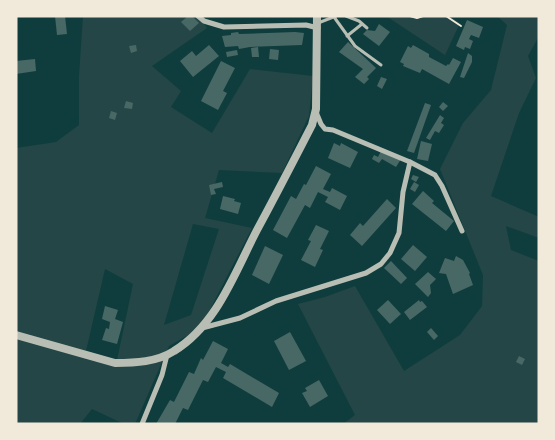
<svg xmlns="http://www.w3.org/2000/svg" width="555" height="440" font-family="'Archivo Narrow',sans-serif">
<rect width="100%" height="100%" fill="#0f3d3e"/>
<g fill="#244646" fill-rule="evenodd">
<path d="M83,16h115l9,12 -55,38 29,25 -10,16 41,26 38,-64 63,7 -4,40 -27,57 -63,-3 -14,48 47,10 -49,95 -13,11 -21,12 -34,78h-11l-32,-15 -12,15h-64v-276l40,-6 23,-17v-49zM193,224l26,5 -28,86 -27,10zM105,269l28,15 -16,76 -31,-9z"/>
<path d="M386,16h63l11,7 -15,32z"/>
<path d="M497,16h42v20l-11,20 8,22 -17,35 -28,83 48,21v21l-33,-12 5,24 28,11v163h-196l12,-9 -57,-111 27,-7 30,-11 49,85 56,-36 22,-29 1,-31 -43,-106 23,-46 28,-33 16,-65z"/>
</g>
<g fill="#486865">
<path d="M55,16h10l2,18 -10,1z"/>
<path d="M188,16h4l7,7 -9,8 -9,-9z"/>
<path d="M467,20l16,7 -4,11 -8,-3 -2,4 4,2 -3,8 -5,-2 -1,3 -8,-4z"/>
<path d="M379,24l11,8 -11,14 -16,-12 4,-4 8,1z"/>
<path d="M238,32l1,2 56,-2 9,1 -2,12 -52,2 -11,2 -1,-3 -13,1 -3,-11 9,-1v-2z"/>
<path d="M348,42l28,26 -9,9 2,2 -5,5 -9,-7 8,-8 -24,-17z"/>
<path d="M136,45l1,6 -6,2 -2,-7z"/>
<path d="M209,45l10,11 -26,21 -13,-16 12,-10 4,5z"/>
<path d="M413,45l16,9v3l17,9 2,-2 1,1 4,-7 8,4 -12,22 -27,-15 -2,4 -17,-7 1,-2 -4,-2 8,-16 3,2z"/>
<path d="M258,47l1,10h-7l-1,-9z"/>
<path d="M270,49l9,1 -1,10 -9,-1z"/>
<path d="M237,50l1,5 -11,2 -1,-5z"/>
<path d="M468,53l4,3v6l-8,16 -4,-1z"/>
<path d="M35,59l1,12 -20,3v-13z"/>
<path d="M221,61l14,7 -12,23 4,2 -9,17 -17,-9z"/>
<path d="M381,77l6,2 -5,10 -5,-3z"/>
<path d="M126,101l7,2 -1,6 -8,-1z"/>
<path d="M443,102l5,4 -5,5 -4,-4z"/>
<path d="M425,103l6,2 -17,48 -7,-2z"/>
<path d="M111,111l6,2 -2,7 -6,-2z"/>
<path d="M440,115l4,3 -3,5 3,2 -5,8 -4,-2 -5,9 -4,-2z"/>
<path d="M421,141l11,3 -4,17 -11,-2z"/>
<path d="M334,143l6,3 1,-3 17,9 -8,16 -22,-10z"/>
<path d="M382,149l19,10 -5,8 -14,-8 -3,4 -7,-4 2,-4 4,2z"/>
<path d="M316,166l15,8 -8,15 7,3 2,-4 15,8 -7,14 -15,-8 3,-5 -10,-5 -8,16 -5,-3 -18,33 -14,-8 18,-34 5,3 8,-15 2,1z"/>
<path d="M413,175l6,2 -3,5 -5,-3z"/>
<path d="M222,182l1,5 -9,2 2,5 -5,1 -2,-10z"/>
<path d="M414,182l5,3 -4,7 -5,-3z"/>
<path d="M423,191l11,10 -2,2 22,18 -8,10 -34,-27z"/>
<path d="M223,196l12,3 -1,2 7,2 -3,11 -18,-5z"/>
<path d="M387,199l9,9 -34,38 -12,-11 10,-12 3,3z"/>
<path d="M316,225l13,6 -9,18 3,1 -8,17 -14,-7 10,-19 -3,-1z"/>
<path d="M413,245l14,12 -12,14 -14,-12z"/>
<path d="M265,246l18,9 -14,29 -17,-9z"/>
<path d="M456,256l7,4 7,13 -1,1 4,11 -20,9 -7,-20 -7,-1 6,-15 9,3z"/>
<path d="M391,261l16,17 -6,6 -17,-16z"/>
<path d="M428,272l8,7 -6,6 1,8 -3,4 -13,-13z"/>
<path d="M388,300l13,14 -11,10 -13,-14z"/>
<path d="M419,300l1,2 2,-1 5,6 -17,13 -6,-8z"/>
<path d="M105,306l13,4 -3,9 8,3 -6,22 -15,-4 4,-12 3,1 1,-7 -8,-3z"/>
<path d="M431,328l7,8 -4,4 -7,-8z"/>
<path d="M290,332l16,29 -17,9 -15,-29z"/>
<path d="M213,341l15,8 -7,14 7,4 2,-3 49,29 -7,14 -49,-29 3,-6 -10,-5 -8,15 -5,-2 -15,30 -5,-2 -8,16h-19l14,-24 4,2 15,-30 5,2 7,-16 2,2z"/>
<path d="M519,356l6,3 -3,6 -6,-3z"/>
<path d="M319,380l9,16 -18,11 -8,-14 5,-2 -2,-3z"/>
</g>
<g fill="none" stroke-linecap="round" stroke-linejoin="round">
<g stroke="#f1e9da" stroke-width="2">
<path d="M410,16l7,2 6,-2"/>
<path d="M446,16l15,10"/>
</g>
<g stroke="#b8beb3" stroke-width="3">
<path d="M346,16l13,5 8,7"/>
<path d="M334,17l21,29 26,19"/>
<path d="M318,23l18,-7"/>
<path d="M347,36l15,-12"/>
</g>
<g stroke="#b8beb3" stroke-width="5">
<path d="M198,16l6,5 20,6 82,-2 12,3"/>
<path d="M316,112l5,12 4,5 8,1 77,32 25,13 7,11 20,45"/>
<path d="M202,328l38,-10 36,-17 90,-28 15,-9 9,-11 9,-20 4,-41 7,-30"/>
<path d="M142,424l20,-49 5,-20"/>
</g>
<path stroke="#b8beb3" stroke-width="8" d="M16,335l99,28c20,0 42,-1 59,-12 43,-26 61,-79 83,-121 19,-35 37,-70 55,-105l4,-16 1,-93"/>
</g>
<rect width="555" height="440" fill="none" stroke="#f1e9da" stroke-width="35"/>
</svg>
